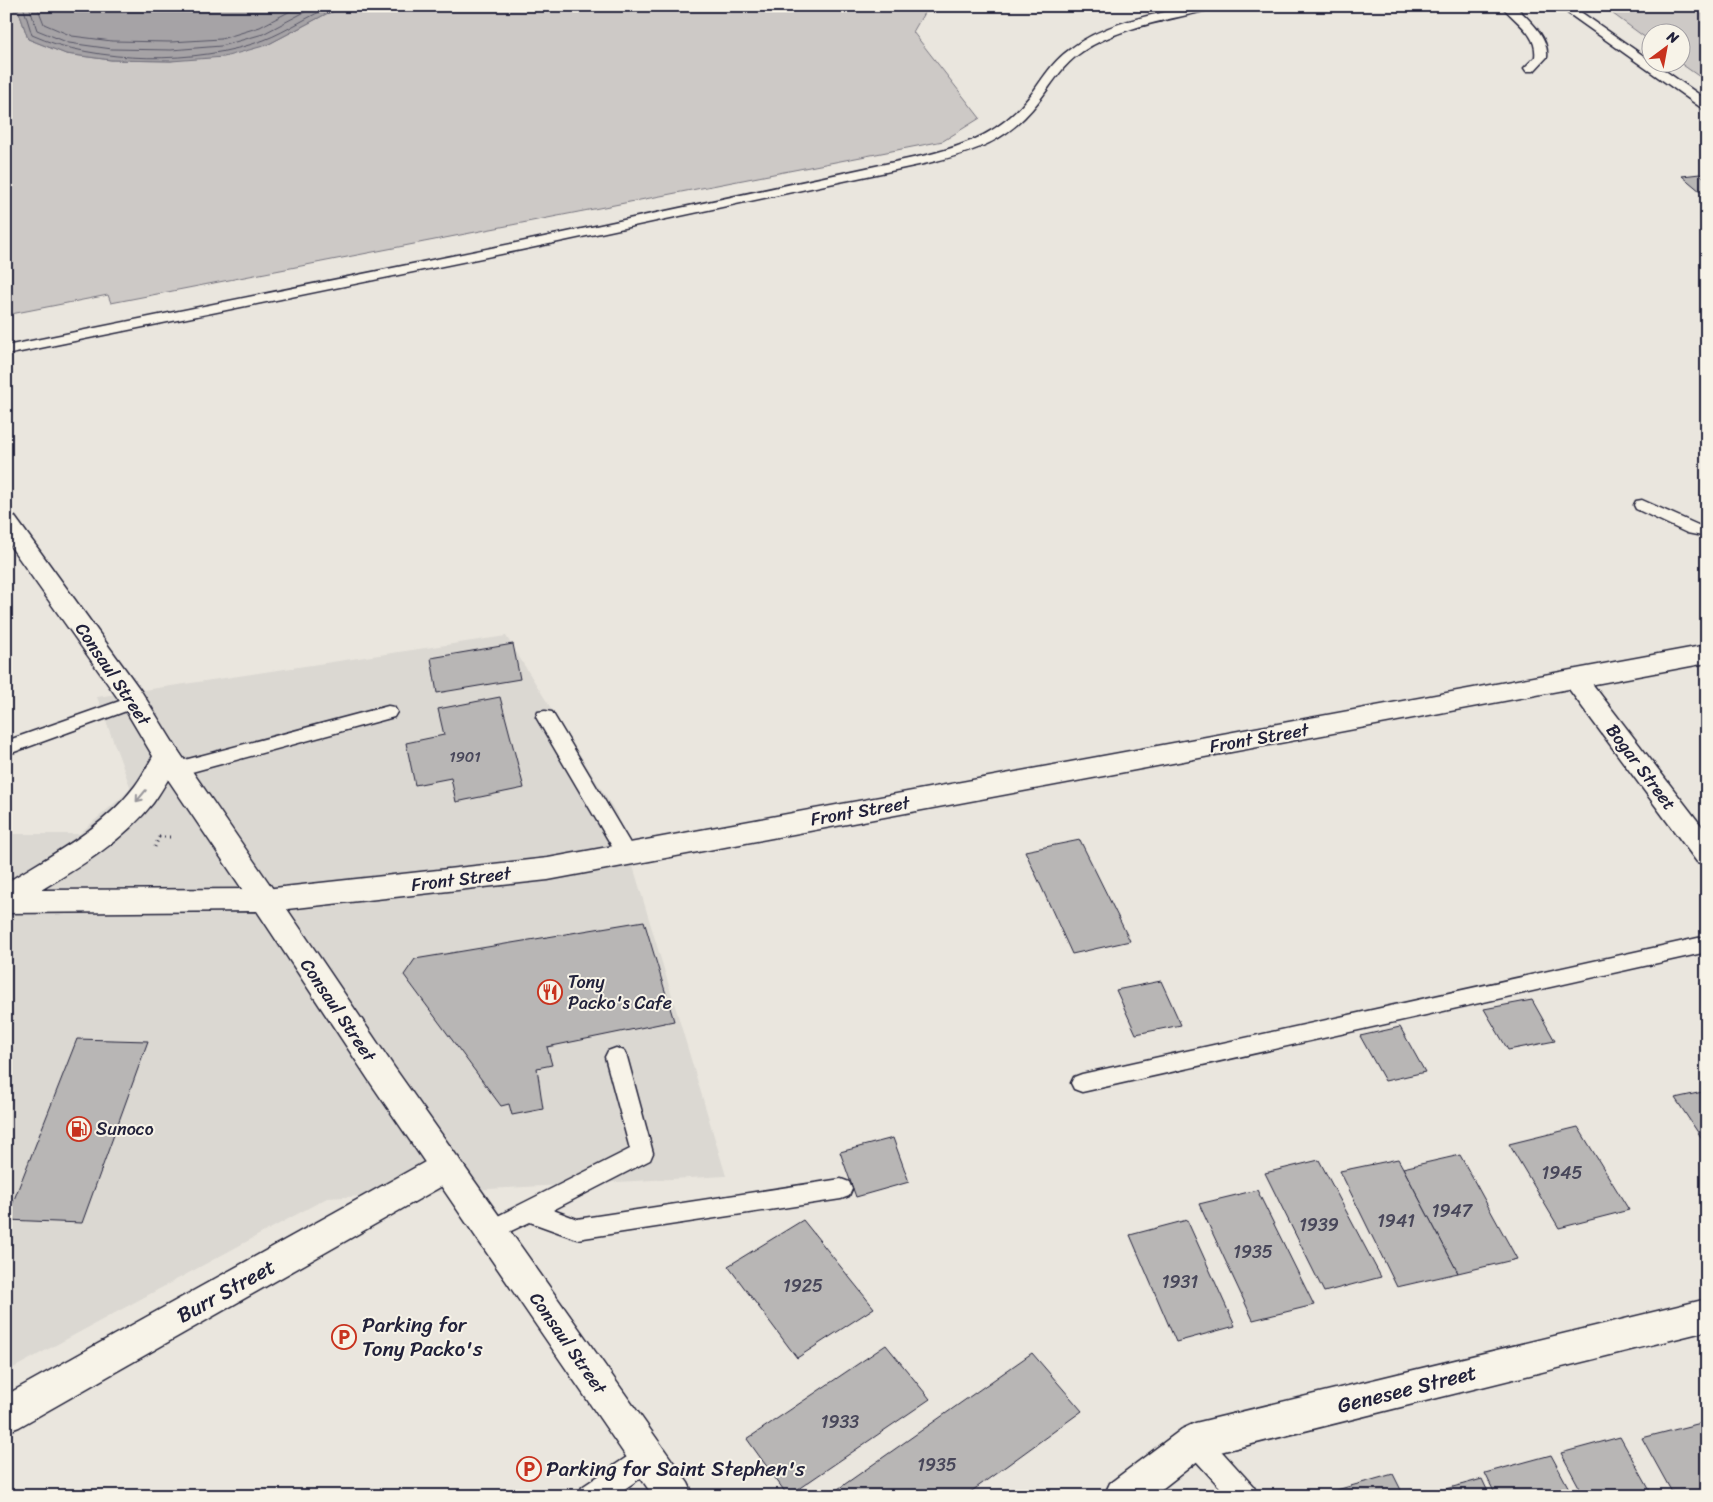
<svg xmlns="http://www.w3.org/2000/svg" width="1713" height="1502" font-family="Sriracha,sans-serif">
<rect width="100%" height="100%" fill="#eae6de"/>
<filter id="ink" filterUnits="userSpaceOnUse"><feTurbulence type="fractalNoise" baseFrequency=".02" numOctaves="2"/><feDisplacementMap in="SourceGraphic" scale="10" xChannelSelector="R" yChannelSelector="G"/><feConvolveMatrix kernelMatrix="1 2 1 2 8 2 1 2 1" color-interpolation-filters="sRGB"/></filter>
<g filter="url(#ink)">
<path fill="#dbd8d2" d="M506,636l112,180 108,360 -399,22 -321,174v-538h73l52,-45 -34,-92z"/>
<g fill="#cdc9c6" stroke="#787680">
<path d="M6,6h11l11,33 38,15 45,6 60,1 96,-16 59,-31 23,-8h579l-15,26 67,86 -37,23 -832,162 -3,-8 -102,20z"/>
<path d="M1612,6h95v76l-27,-19v-31h-30v9l-41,-30z"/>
</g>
<path fill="#a6a3a6" stroke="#716f7b" d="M17,6h332l-23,8 -59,31 -43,12 -53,4 -60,-1 -45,-6 -38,-15z"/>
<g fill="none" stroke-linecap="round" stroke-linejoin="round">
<g stroke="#575666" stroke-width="1">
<path d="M23,6l9,29c64,29 166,30 232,5 24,-9 45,-25 69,-34"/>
<path d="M29,6l8,24 32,13 43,6 59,1 50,-4 42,-12 53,-28"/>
<path d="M37,6l7,18 28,12 40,5 59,1 50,-3 39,-12 40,-21"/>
</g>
</g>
<g fill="#b8b6b5" stroke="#22223b">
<path d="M1700,174l7,6v17l-25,-21z"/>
<path d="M513,644l7,35 -83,14 -6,-35z"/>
<path d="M500,697l24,91 -68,14 -5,-24 -36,7 -9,-42 38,-8 -6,-26z"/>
<path d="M1080,840l50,101 -58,13 -47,-103z"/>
<path d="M644,921l30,100 -127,26 5,18 -15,3 6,41 -31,6 -3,-11 -8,2 -97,-131 11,-16z"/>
<path d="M1161,981l20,44 -45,9 -20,-44z"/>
<path d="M1532,1000l23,41 -47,9 -24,-41z"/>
<path d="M1400,1027l25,45 -40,9 -25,-45z"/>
<path d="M77,1039l71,2 -66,182 -76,-3z"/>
<path d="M1707,1091v55l-32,-48z"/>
<path d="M1578,1127l51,83 -70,18 -50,-84z"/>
<path d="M893,1138l16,44 -53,15 -16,-45z"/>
<path d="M1460,1155l57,104 -59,14 -55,-105z"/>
<path d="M1398,1159l5,9 55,105 -61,14 -57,-116z"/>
<path d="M1319,1160l62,117 -57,15 -59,-119z"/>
<path d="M1257,1190l57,115 -61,15 -54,-116z"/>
<path d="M803,1220l71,88 -77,50 -69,-92z"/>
<path d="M1187,1220l48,106 -59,16 -46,-107z"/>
<path d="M886,1345l44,54 -142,97 -41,-57z"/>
<path d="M1032,1353l50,58 -117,85h-137z"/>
<path d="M1701,1423l6,10v63h-33l-32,-58z"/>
<path d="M1620,1437l33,59h-69l-23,-43z"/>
<path d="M1551,1455l22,41h-77l-11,-23z"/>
<path d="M1393,1474l11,22h-77l-1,-3z"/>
<path d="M1482,1479l8,17h-70z"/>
</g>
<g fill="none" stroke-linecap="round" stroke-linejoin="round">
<defs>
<g id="service">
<path d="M1193,6h25l-2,2c-45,12 -93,17 -133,43 -20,13 -31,33 -45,51 -30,39 -64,50 -110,61l-407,87 -515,105v-9l515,-104 406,-87c41,-10 76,-24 103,-59 12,-16 22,-34 39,-46 34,-27 82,-35 124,-44z"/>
<path d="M1502,6h13c14,14 34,30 32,51l-13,14h-8l-2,-3 11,-11c3,-23 -20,-35 -33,-51z"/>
<path d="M1558,6h14l135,94v10l-4,-1z"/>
<path d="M1642,500l56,25 9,2v10l-20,-4 -51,-24 -2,-4 2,-4z"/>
<path d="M134,696l6,2 3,4 -3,4 -134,49v-14z"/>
<path d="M388,706l6,1 3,5 -3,5 -217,59 -7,-2 -2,-5 2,-5 7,-2z"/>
<path d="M545,711l7,1 82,138 3,5 -3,5 -7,2 -7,-2 -84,-143 2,-5z"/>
<path d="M1707,936v16l-625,140 -8,-3 -3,-6 3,-6 8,-3z"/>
<path d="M616,1048l8,3 3,6 26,96 -3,7 -97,50 24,9 264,-40 8,3 3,7 -3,7 -8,3 -264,40 -47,-17 -40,19 -8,-3 -4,-7 4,-7 148,-75 -25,-92 3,-6z"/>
<path d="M1195,1429l9,3 50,55 4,9h-30l-42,-46 -4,-9 4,-9z"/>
<path d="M648,1446l9,3 4,9 -4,9 -43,29h-36l4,-9 57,-38z"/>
</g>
<g id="minor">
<path d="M6,514l9,3 126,174 36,58 98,143 5,8 -5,8 -10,3 -10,-3 -98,-145 -35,-59 -116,-164z"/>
<path d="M1575,670l9,3 123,160v32l-10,-3 -131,-177 -4,-6 4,-6z"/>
<path d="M446,1153l12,4 5,10 -5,10 -439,250 -13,5v-37l428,-238z"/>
<path d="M1707,1299v32l-503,125 -51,40h-49l6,-13 72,-54 13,-6z"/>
</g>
<path id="tertiary" d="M1707,645v18l-1159,217 -261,29 107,158 294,416 6,13h-41l-281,-411 -115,-174 -251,2v-30c45,-28 97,-54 129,-97 9,-12 15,-25 22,-37l10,-3 10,3 4,7c-9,16 -17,32 -28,47 -29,37 -72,63 -112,87l224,-1 283,-31z"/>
</defs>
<use href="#service" stroke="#22223b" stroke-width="3"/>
<use href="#minor" stroke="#22223b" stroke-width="3"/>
<use href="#tertiary" stroke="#22223b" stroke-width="3"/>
<g stroke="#22223b" stroke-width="3" stroke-dasharray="1 4" stroke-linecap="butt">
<path d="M159,837h13"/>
<path d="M155,847l4,-10 -2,-2"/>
</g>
<use href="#service" fill="#f7f3e8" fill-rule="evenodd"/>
<use href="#minor" fill="#f7f3e8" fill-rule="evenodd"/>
<use href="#tertiary" fill="#f7f3e8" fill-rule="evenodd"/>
</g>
<defs><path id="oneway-shaft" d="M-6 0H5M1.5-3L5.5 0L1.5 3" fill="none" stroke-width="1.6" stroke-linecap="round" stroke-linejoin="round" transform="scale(1.25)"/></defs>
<use stroke="#97959a" href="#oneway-shaft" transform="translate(141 796) rotate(130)"/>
</g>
<defs>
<symbol id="restaurant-ring" viewBox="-11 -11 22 22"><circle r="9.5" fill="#f7f3e8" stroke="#c8321e" stroke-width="1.5"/><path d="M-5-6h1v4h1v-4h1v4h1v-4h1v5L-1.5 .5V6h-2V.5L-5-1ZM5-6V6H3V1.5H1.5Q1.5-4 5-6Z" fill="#c8321e"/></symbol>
<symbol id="fuel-ring" viewBox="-11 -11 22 22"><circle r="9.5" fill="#f7f3e8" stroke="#c8321e" stroke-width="1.5"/><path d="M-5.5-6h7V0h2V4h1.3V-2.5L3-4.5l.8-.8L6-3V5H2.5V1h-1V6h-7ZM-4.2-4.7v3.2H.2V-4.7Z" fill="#c8321e"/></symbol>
<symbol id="parking-ring" viewBox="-11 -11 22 22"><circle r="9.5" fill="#f7f3e8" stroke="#c8321e" stroke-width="1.5"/><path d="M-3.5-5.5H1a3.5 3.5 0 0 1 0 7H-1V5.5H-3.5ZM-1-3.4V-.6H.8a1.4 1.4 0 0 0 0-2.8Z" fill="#c8321e"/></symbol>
</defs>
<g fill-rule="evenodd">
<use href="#restaurant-ring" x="536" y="978" width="28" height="28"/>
<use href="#fuel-ring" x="65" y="1115" width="28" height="28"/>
<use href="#parking-ring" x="330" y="1323" width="28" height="28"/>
<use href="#parking-ring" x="515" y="1455" width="28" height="28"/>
</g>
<g text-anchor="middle" stroke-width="4" stroke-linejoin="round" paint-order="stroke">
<g font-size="15" fill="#48475a">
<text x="465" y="762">1901</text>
</g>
<g font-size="18" fill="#22223b" stroke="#f7f3e8">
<text transform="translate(113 674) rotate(56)" y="6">Consaul Street</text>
<text transform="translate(1259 738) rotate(-10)" y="6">Front Street</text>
<text transform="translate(1641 767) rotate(53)" y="6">Bogar Street</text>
<text transform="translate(860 811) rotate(-10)" y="6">Front Street</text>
<text transform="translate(461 879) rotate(-7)" y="6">Front Street</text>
<text transform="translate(338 1010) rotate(56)" y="6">Consaul Street</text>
<text transform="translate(568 1343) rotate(55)" y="6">Consaul Street</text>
</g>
<g font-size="18" fill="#22223b" stroke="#f7f3e8" text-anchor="start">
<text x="568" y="988">Tony<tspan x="568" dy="21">Packo's Cafe</tspan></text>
<text x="96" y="1135">Sunoco</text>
</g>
<g font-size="18" fill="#48475a">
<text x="1562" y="1179">1945</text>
<text x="1452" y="1217">1947</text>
<text x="1396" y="1227">1941</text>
<text x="1319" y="1231">1939</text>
<text x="1253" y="1258">1935</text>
<text x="1180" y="1288">1931</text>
<text x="803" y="1292">1925</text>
<text x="840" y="1428">1933</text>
<text x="937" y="1471">1935</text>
</g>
<g font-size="21" fill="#22223b" stroke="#f7f3e8">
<text transform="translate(226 1291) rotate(-29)" y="7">Burr Street</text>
<text transform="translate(1407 1389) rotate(-14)" y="7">Genesee Street</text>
</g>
<g font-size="21" fill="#22223b" stroke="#f7f3e8" text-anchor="start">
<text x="362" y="1332">Parking for<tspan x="362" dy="24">Tony Packo's</tspan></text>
<text x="546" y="1476">Parking for Saint Stephen's</text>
</g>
</g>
<rect width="1713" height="1502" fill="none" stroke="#f7f3e8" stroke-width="25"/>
<rect x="12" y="12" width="1688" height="1477" fill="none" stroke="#22223b" stroke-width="2" filter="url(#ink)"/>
<g transform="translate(1666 48) rotate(32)"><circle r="24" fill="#f7f3e8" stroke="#a29fa3"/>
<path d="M0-4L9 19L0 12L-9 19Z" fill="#c8321e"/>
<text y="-8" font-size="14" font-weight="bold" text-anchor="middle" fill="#22223b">N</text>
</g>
</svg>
